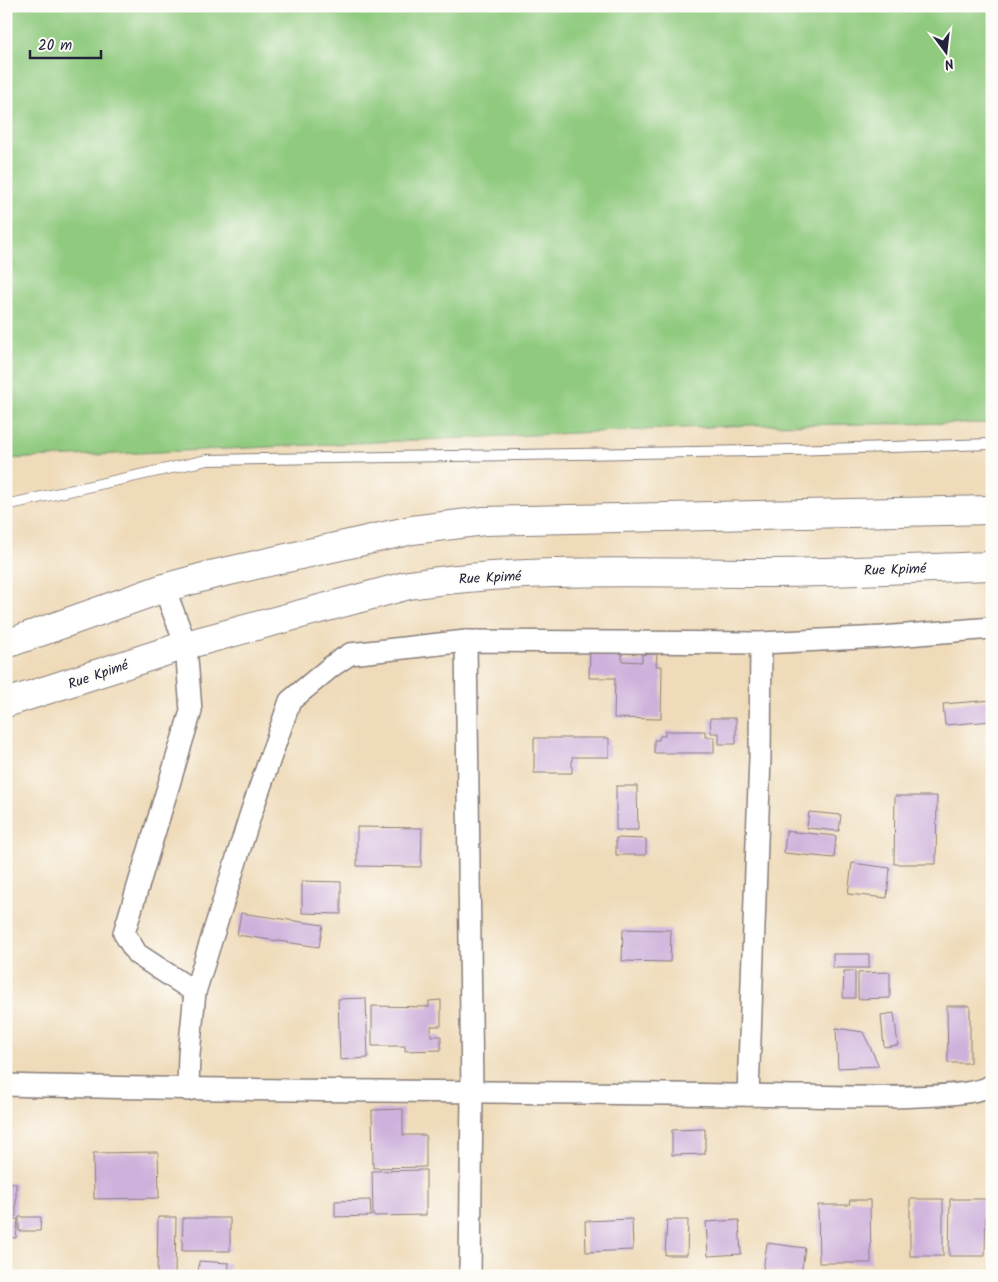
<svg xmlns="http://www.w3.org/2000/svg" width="998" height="1282" font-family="Kalam,sans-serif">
<rect width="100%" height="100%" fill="#fdfcf7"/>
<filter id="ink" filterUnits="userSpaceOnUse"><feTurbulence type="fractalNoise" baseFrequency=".02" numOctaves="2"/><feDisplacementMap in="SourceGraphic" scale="10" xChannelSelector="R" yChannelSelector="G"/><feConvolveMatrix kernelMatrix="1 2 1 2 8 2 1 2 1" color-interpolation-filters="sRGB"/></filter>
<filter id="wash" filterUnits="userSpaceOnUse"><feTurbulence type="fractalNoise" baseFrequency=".0096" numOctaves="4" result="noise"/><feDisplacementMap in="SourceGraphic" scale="20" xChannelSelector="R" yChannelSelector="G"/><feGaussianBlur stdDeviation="1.12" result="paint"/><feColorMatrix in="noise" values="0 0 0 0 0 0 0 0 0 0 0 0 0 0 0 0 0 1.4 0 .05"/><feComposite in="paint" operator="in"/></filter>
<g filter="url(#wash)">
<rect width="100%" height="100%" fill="#efdbba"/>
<path fill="#90ca7f" stroke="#59765d" d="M6,6h986v417l-242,2 -744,34z"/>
<g id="blocks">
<g fill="#cfb2dc">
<path d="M590,652l32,1v8l20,1v-8h15l-1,12h6l-1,53 -47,-1 1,-40h-26z"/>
<path d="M992,700v21l-47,4 -2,-21z"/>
<path d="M710,718h26v26h-17v-11h-8z"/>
<path d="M665,731h40v6h9v16h-60v-13h5l1,-4h5z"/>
<path d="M534,738h75v19h-37v16h-38z"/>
<path d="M616,786h21l1,44h-22z"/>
<path d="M895,796h42l-1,68h-42z"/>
<path d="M809,812l32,3 -2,16 -32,-3z"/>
<path d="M357,827l65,1 -1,39 -64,-1z"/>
<path d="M786,831l50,5 -2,22 -50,-5z"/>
<path d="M616,838l30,1v16h-30z"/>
<path d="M852,863l38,5 -3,30 -39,-4z"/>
<path d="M302,881l39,1v32l-39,-1z"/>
<path d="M241,913l82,12 -4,22 -82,-12z"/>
<path d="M623,929l48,1 -1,32 -48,-1z"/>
<rect x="833" y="954" width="36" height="14"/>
<path d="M844,971h11v27h-12z"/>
<path d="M890,972v26l-32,1v-26z"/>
<path d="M366,998l2,60 -28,2 -2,-61z"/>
<path d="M441,1000v26h-10v10h10v14l-36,1v-5h-33v-40l57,1v-6z"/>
<path d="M947,1006h23v57h-22z"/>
<path d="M894,1013l4,32 -14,2 -3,-32z"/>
<path d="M836,1028l27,4 16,34 -41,2z"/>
<path d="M403,1109v26h23v32l-53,1 -1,-58z"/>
<path d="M705,1129v25l-33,1v-25z"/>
<path d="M158,1152l1,46 -65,1 -1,-46z"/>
<path d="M426,1170v45l-53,1 -1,-45z"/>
<rect x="6" y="1183" width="10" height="33"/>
<rect x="910" y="1199" width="33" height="57"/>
<path d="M950,1199h36l-1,57h-36z"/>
<path d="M370,1200l1,16 -36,1v-16z"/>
<path d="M850,1200h20l1,63h-52l-1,-58h31z"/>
<path d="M19,1217h22l-1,14h-21z"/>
<path d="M158,1217h18l-1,59h-18z"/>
<path d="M183,1218h47v33h-48z"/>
<path d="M6,1219h12l-2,19 -10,-1z"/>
<path d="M632,1219l1,31 -47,2 -1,-31z"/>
<path d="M667,1220h21l-1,35h-22z"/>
<path d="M739,1220l2,34 -33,2 -2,-34z"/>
<path d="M767,1243l38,5 -4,27 -38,-5z"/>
<path d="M199,1261l30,2 -1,13h-30z"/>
</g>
</g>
</g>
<g filter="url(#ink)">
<use href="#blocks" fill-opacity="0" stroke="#887e7a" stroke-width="1"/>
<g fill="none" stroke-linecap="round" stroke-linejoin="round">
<defs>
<path id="lane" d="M6,505l201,-45 546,-9 239,-7"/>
<g id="street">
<path d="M164,588l22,57 5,66 -67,222 13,21 58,38"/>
<path d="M466,641l6,450 -2,185"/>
<path d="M6,1085c267,7 533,6 799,11 34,1 164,5 187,-11"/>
<path d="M188,1090l1,-36 6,-62 56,-179 39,-112 42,-35 18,-12 116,-13 295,2 121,-6 110,-9"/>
<path d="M748,1095l12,-338 1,-114"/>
</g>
<g id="secondary">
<path d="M6,644l158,-56 47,-13 201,-45 72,-9 508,-11"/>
<path d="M6,703l180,-58 223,-60c119,-18 240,-12 359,-12 75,0 149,-5 224,-7"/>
</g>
</defs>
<use href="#lane" stroke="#887e7a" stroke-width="12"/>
<use href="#street" stroke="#887e7a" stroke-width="24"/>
<use href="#secondary" stroke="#887e7a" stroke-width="30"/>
<use href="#lane" stroke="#fff" stroke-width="10"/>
<use href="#street" stroke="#fff" stroke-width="21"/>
<use href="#secondary" stroke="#fff" stroke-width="28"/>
</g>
</g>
<g text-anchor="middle" stroke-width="4" stroke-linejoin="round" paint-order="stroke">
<g font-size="14" fill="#22223b" stroke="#fdfcf7">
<text transform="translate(895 569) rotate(-2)" y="5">Rue Kpimé</text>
<text transform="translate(490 577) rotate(-3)" y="5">Rue Kpimé</text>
<text transform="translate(98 674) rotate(-19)" y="5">Rue Kpimé</text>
</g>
</g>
<rect width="998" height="1282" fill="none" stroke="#fdfcf7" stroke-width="25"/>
<g transform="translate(946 52) rotate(165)" stroke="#fdfcf7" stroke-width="4" paint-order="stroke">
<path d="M0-4L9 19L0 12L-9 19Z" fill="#22223b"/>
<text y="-8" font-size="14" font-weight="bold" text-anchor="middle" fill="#22223b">N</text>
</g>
<path d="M30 50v8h71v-8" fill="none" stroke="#22223b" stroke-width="2.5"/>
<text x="38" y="50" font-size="15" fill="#22223b" stroke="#fdfcf7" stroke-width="4" paint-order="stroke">20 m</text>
</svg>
